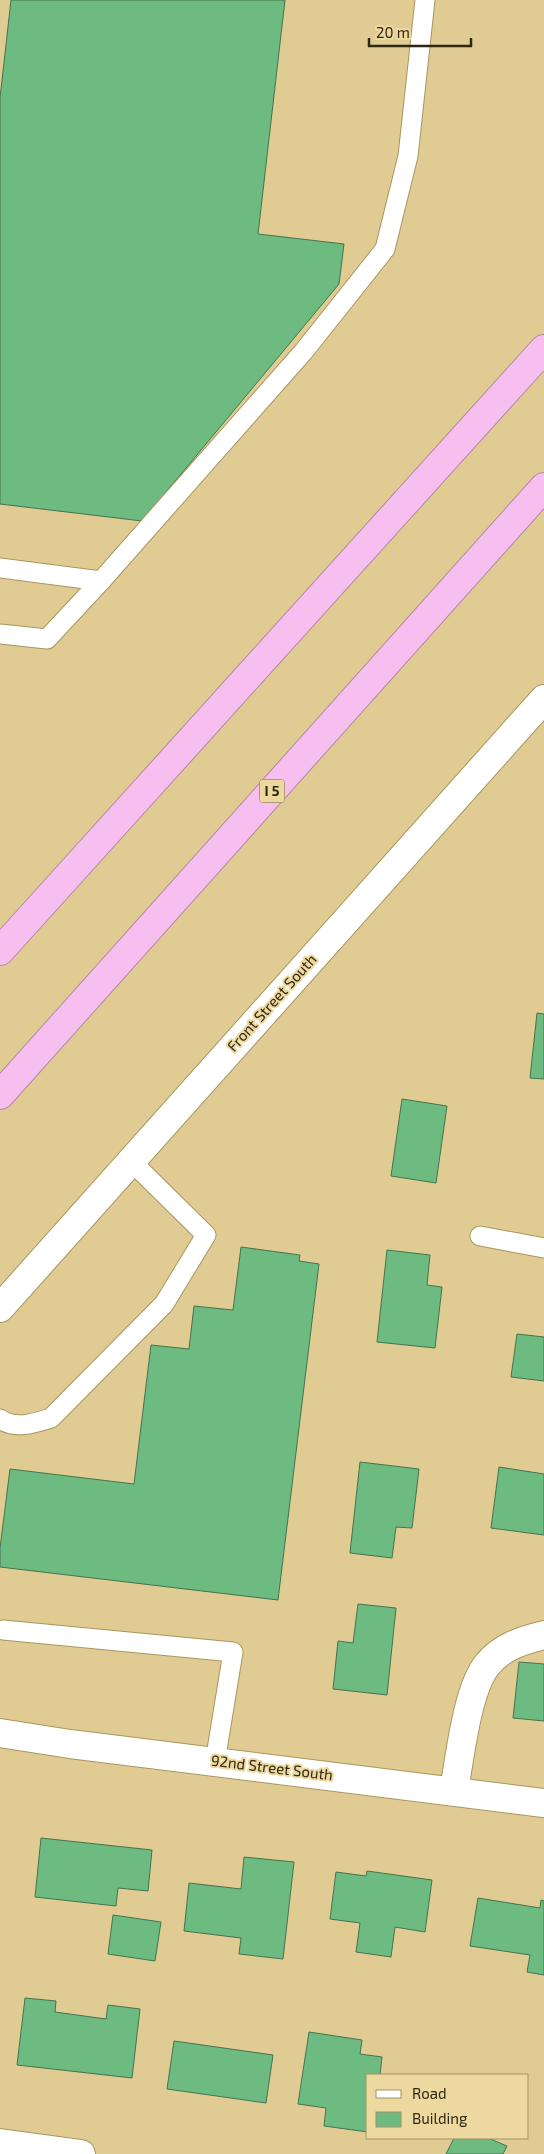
<svg xmlns="http://www.w3.org/2000/svg" width="544" height="2154" font-family="'Exo 2',sans-serif">
<rect width="100%" height="100%" fill="#e0cc93"/>
<g fill="#6ebb82" stroke="#43734f">
<path d="M11,0h274l-27,234 86,10 -5,40 -197,237 -142,-17v-406z"/>
<path d="M537,1013l7,1v65l-14,-1z"/>
<path d="M402,1099l45,7 -11,77 -45,-7z"/>
<path d="M241,1247l59,8 -1,6 20,3 -41,336 -278,-33v-19l10,-79 124,15 17,-139 38,4 5,-43 39,4z"/>
<path d="M387,1250l43,5 -3,30 15,2 -7,61 -58,-6z"/>
<path d="M517,1334l27,3v44l-33,-4z"/>
<path d="M360,1462l59,7 -7,59 -16,-1 -4,31 -42,-5z"/>
<path d="M499,1467l45,7v61l-53,-7z"/>
<path d="M358,1604l38,4 -9,87 -54,-6 5,-48 15,2z"/>
<path d="M519,1662l25,2v57l-31,-3z"/>
<path d="M41,1838l111,12 -4,41 -30,-3 -2,18 -81,-9z"/>
<path d="M244,1857l50,5 -11,97 -44,-5 2,-16 -57,-7 5,-48 52,6z"/>
<path d="M367,1871l65,9 -7,52 -30,-5 -4,30 -35,-5 4,-29 -30,-4 6,-47 30,4z"/>
<path d="M478,1898l62,10 1,-8 3,1v74l-17,-3 3,-17 -60,-9z"/>
<path d="M113,1915l48,7 -6,39 -47,-7z"/>
<path d="M25,1998l31,3 -1,11 51,7 2,-14 32,4 -8,69 -115,-13z"/>
<path d="M309,2032l53,8 -2,14 22,3 -2,18h-12v57l-44,-6 2,-18 -28,-4z"/>
<path d="M174,2041l99,14 -7,48 -99,-14z"/>
<path d="M454,2138h34l19,8 -4,8h-57z"/>
</g>
<g fill="none" stroke-linecap="round" stroke-linejoin="round">
<defs>
<g id="lane">
<path d="M0,568l101,13"/>
<path d="M0,634l47,5 54,-58 203,-230 81,-102 23,-93 17,-156"/>
<path d="M480,1236l64,12"/>
<path d="M0,1419c15,11 35,4 51,-1l113,-114 42,-69 -75,-74"/>
<path d="M3,1630l230,22 -18,110"/>
</g>
<g id="street">
<path d="M0,1308l544,-609"/>
<path d="M0,1733l70,11 474,59"/>
<path d="M454,1790c6,-33 13,-100 33,-125 14,-18 36,-25 57,-30"/>
<path d="M0,2143l81,11"/>
</g>
<g id="highway">
<path d="M0,951l544,-602"/>
<path d="M0,1095l544,-608"/>
</g>
</defs>
<use href="#lane" stroke="#a9965f" stroke-width="21"/>
<use href="#street" stroke="#a9965f" stroke-width="30"/>
<use href="#highway" stroke="#b18aa2" stroke-width="30"/>
<use href="#lane" stroke="#fff" stroke-width="19"/>
<use href="#street" stroke="#fff" stroke-width="28"/>
<use href="#highway" stroke="#f7bff0" stroke-width="28"/>
</g>
<g text-anchor="middle" stroke-width="4" stroke-linejoin="round" paint-order="stroke">
<rect fill="#edd99f" stroke="#685c3b" stroke-width="1" x="259.5" y="779.5" width="25" height="23" rx="4"/>
<g font-size="14" font-weight="bold" fill="#2f2710">
<text x="272" y="796">I 5</text>
</g>
<g font-size="15" fill="#2f2710" stroke="#edd99f">
<text transform="translate(272 1003) rotate(-48)" y="5">Front Street South</text>
<text transform="translate(272 1768) rotate(7)" y="5">92nd Street South</text>
</g>
</g>
<rect x="366" y="2074" width="162" height="65" fill="#edd99f" stroke="#a19266"/>
<rect x="376" y="2090" width="25" height="8" fill="#ffffff" stroke="#a19266"/>
<text x="412" y="2099" font-size="15" fill="#2f2710">Road</text>
<rect x="376" y="2112" width="25" height="15" fill="#6ebb82" stroke="#a19266"/>
<text x="412" y="2124" font-size="15" fill="#2f2710">Building</text>
<path d="M369 38v8h102v-8" fill="none" stroke="#2f2710" stroke-width="2.5"/>
<text x="376" y="38" font-size="15" fill="#2f2710" stroke="#edd99f" stroke-width="4" paint-order="stroke">20 m</text>
</svg>
